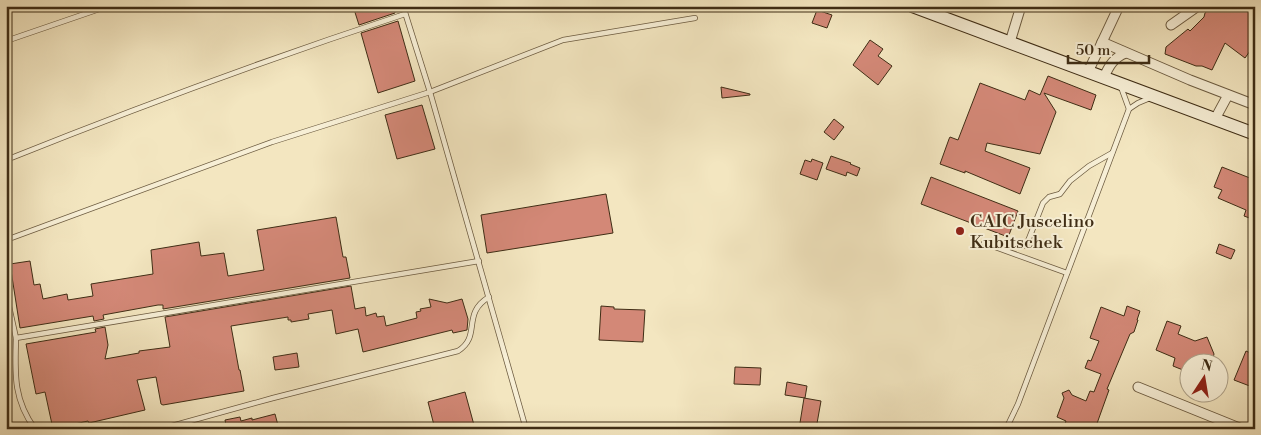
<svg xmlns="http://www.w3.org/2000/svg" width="1261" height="435" font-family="'Libre Bodoni',serif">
<rect width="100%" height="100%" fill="#f3e6c0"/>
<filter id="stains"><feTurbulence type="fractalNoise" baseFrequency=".004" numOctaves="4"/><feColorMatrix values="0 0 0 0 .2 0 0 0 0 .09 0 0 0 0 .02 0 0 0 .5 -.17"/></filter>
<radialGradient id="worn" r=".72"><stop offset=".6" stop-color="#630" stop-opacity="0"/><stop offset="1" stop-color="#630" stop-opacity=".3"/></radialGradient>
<g fill="#d38877" stroke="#3f2d15">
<path d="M353,6h41l1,7 -36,12z"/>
<path d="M1213,6h42v38l-10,14 -20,-15 -13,27 -10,-4h-6l-31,-12 1,-7 22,-18 2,2 14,-14 1,-4z"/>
<path d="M817,10l15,5 -5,13 -15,-5z"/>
<path d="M398,21l17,60 -37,12 -17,-60z"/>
<path d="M870,40l13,9 -5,7 14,10 -14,19 -25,-20z"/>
<path d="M1048,76l48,19 -5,15 -47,-17 12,19 -16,42 -53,-11 -2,8 45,17 -10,26 -55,-23v2l-25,-9 9,-25 1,-2 8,3 22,-57 45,17 4,-10 11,5z"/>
<path d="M721,87l29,7v1l-28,3z"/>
<path d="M422,105l13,44 -38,10 -12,-44z"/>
<path d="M834,119l10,8 -10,13 -10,-8z"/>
<path d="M831,156l20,7 -1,1 10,4 -3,8 -10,-4 -1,4 -20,-7z"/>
<path d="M812,159l11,4 -6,17 -17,-6 5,-14 6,2z"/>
<path d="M1222,167l33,13v40l-11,-4 2,-6 -28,-12 4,-8 -8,-3z"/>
<path d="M931,177l87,34 -9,24 -1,2 -87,-33z"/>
<path d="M606,194l7,39 -126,20 -6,-38z"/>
<path d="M336,217l7,40h3l4,21 -187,31v-4h-5l-55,10 1,4 -10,2 -1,-5 -73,12 -10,-64 20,-3 4,24 6,-1 3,15 24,-5 1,6 25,-4 -2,-12 62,-10 -2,-24 48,-8 2,14 23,-3 4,23 36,-6 -7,-40z"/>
<path d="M1219,244l16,6 -4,9 -15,-6z"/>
<path d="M351,286l4,23 10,-2 1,9 10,-3 1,4 7,-1 2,10 31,-8 -1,-6 5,-1 -1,-2 11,-2 -2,-8 18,4 15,-4 6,20 -1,11 -14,3 -1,-3 -89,22 -5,-23 -22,5 -4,-24 -24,4 1,5 -18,3v-2h-3v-3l-57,9 8,44h1l4,21 -81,14 -2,-1 -5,-27 -19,3 8,30 -56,13 -1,-2 -35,8 -8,-37 -9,2 -10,-50 70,-12 -1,-3 10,-2 3,18 -3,14 34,-6v-2l31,-4 -5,-30z"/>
<path d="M601,306l13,1v2l31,1 -2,32 -44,-2z"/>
<path d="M1127,306l13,5 -3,9h1l-4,12 -4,2 -23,55 2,1 -14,39h-32l3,-8 -9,-4 7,-19 -2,-5 7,-3 3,5 14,6 4,-10 4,1 7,-18 -16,-6 3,-8 3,1 8,-20 -9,-3 11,-31 23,9z"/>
<path d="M1167,321l14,5 -3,8 17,7 12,-4 7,17 -1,4 -9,4h-16v10l-15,-6 2,-8 -19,-8z"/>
<path d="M1246,351l9,4v33l-21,-8z"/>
<path d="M297,353l2,14 -24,3 -2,-13z"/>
<path d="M735,367l26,1 -1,17 -26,-1z"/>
<path d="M787,382l20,4 -2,12 -20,-3z"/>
<path d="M465,392l9,33 -12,4h-27l-7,-27z"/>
<path d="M804,398l17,3 -5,28h-17z"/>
<path d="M275,414l4,15h-56l-1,-3 4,-1 -1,-5 15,-3 1,4 11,-3v2z"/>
</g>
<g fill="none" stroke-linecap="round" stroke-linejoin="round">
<defs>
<g id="lane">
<path d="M403,6l27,86 96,337"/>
<path d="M6,41l102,-35"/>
<path d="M1121,87l8,22"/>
<path d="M6,160c132,-53 265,-102 399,-146"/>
<path d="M6,240l266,-98 158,-50 133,-52 132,-22"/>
<path d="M984,243l83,30"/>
<path d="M1026,246l17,-43 6,-6 11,-3 10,-13 19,-15 23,-13"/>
<path d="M6,293l10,45 463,-77"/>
<path d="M16,338c-1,35 -3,61 19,91"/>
<path d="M161,429l112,-31 185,-47c24,-15 3,-37 31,-54"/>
<path d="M1006,429l12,-25 111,-295 9,-6 12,-5"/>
</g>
<g id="street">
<path d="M1171,25l27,-19"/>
<path d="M1010,42l11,-36"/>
<path d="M1102,42l88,38 65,25"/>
<path d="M1088,72l31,-66"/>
<path d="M1104,77c5,-11 10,-20 22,-24"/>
<path d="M1215,119l13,-24"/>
<path d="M1138,387l104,42"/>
</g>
<path id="secondary" d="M912,6l343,128"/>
</defs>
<use href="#lane" stroke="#6c5b40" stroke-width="6"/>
<use href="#street" stroke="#6c5b40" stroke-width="11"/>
<use href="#secondary" stroke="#3f2d15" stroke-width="14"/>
<use href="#lane" stroke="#f7efd6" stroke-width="4.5"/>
<use href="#street" stroke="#f7efd6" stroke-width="9"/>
<use href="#secondary" stroke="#f7efd6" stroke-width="12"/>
</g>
<circle fill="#8f2418" stroke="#f7efd6" stroke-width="2" cx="960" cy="231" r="5"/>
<g text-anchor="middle" stroke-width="4" stroke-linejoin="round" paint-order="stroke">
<g font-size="18" fill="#3f2d15" stroke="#f7efd6" text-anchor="start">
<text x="970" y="227">CAIC Juscelino<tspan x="970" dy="21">Kubitschek</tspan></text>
</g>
</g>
<rect width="1261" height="435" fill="none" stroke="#f3e6c0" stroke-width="25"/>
<rect x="8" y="8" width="1246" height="420" fill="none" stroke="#3f2d15" stroke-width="2.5"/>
<rect x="12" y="12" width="1236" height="410" fill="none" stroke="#3f2d15"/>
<g transform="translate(1204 378) rotate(12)"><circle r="24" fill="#f7efd6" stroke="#ada189"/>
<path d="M0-4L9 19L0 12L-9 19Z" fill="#8f2418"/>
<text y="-8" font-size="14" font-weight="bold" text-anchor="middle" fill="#3f2d15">N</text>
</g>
<path d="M1068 55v8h81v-8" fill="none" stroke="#3f2d15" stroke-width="2.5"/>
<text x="1076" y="55" font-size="15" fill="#3f2d15" stroke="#f7efd6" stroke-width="4" paint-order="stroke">50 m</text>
<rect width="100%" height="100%" filter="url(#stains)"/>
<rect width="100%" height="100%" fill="url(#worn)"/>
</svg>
